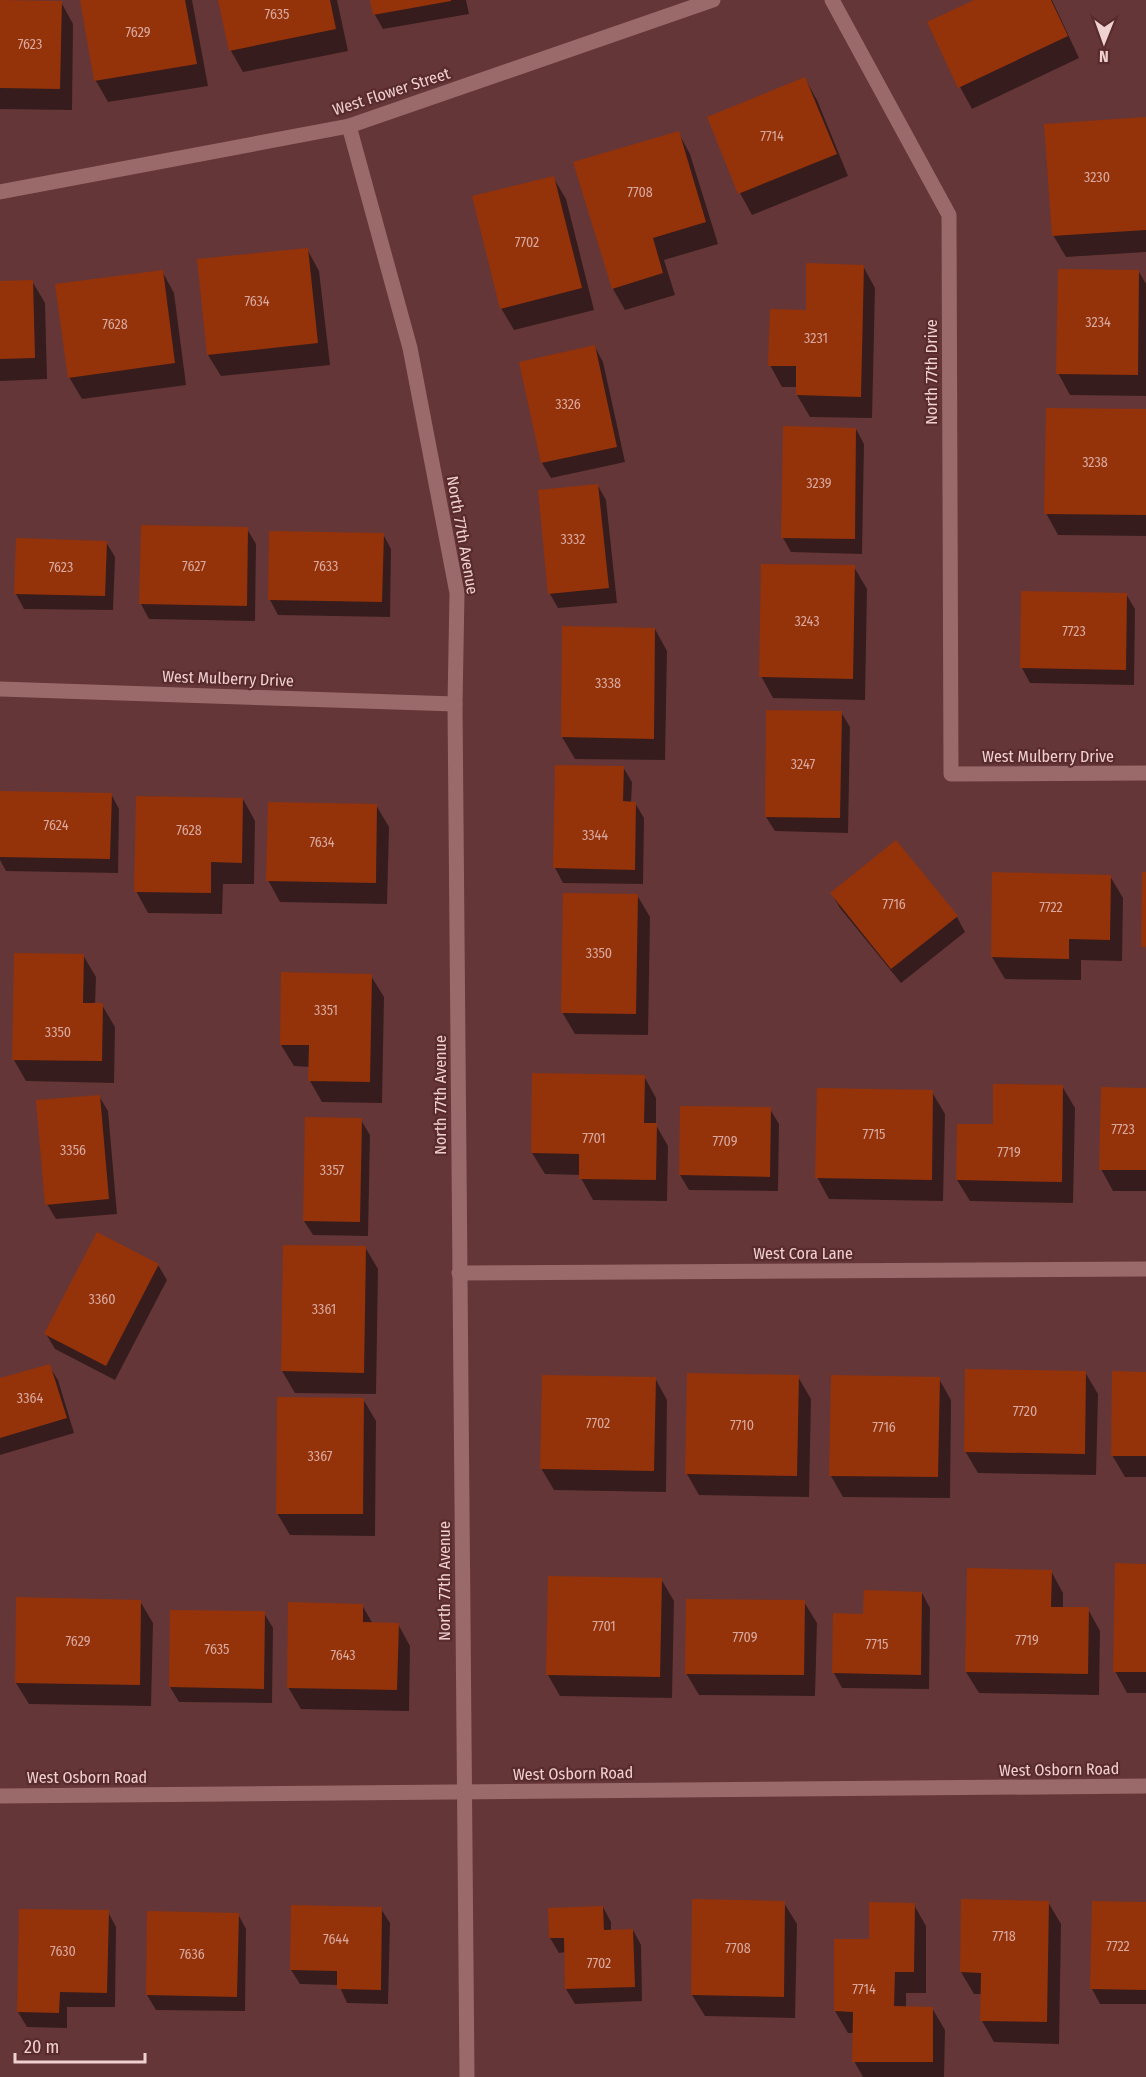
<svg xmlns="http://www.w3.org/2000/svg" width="1146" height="2077" font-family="'Fira Sans Condensed',sans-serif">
<rect width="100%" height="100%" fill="#653637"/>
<g fill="#0007">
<path d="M81,0h111l16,86 -100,16 -12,-21z"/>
<path d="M220,0h117l11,51 -105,21 -12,-21z"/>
<path d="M372,0h94l3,14 -86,15 -8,-14z"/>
<path d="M977,0h75l27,58 -107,51 -12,-22z"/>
<path d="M0,1l61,1 12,22 -1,86 -72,-1z"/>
<path d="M805,79l12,21 31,76 -96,39 -12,-22 -31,-75z"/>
<path d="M1146,118v134l-80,5 -13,-22z"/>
<path d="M678,132l12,22 28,90 -54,16 11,35 -50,15 -12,-21z"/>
<path d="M553,177l13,22 28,111 -80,20 -13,-22z"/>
<path d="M307,249l12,22 11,94 -109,11 -13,-21z"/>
<path d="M863,266l12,22 -3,130 -62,-1 -13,-22v-8h-15l-12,-22 37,-54z"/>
<path d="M162,271l12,22 12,92 -104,14 -13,-22z"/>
<path d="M1139,272l7,12v112l-76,-1 -12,-22z"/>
<path d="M32,281l13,22 2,76 -47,2v-99z"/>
<path d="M595,347l8,15 22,100 -74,16 -9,-15 -21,-100z"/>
<path d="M1146,411v125l-88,-1 -12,-22z"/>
<path d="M856,429l8,15 -2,110 -71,-2 -8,-14z"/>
<path d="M598,486l8,14 11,103 -59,5 -8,-14z"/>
<path d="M247,529l9,15 -1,77 -106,-2 -8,-15z"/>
<path d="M383,534l8,15 -1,68 -112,-2 -8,-15z"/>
<path d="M106,542l9,15 -2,53 -89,-1 -8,-15z"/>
<path d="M854,567l13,22 -2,111 -92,-2 -12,-22z"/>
<path d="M1126,594l9,15 -1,76 -104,-2 -8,-15z"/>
<path d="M655,629l12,22 -2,109 -90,-1 -13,-22z"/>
<path d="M841,712l9,15 -2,106 -73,-2 -9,-14z"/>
<path d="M623,767l9,15 -1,21h4l9,15 -1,66 -80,-1 -8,-15z"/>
<path d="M0,792l111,2 8,15 -1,64 -112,-2 -6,-11z"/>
<path d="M243,799l12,22 -1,63h-31l-1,30 -74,-1 -12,-22z"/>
<path d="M376,805l13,22 -2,77 -107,-2 -12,-22z"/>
<path d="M1110,876l13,22 -1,63 -41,-1v20l-76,-1 -13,-22z"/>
<path d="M831,893l126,24 8,15 -64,51 -61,-75z"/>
<path d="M637,895l13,22 -2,118 -73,-1 -13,-22z"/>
<path d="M83,955l13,22 -1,28h7l13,22 -1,56 -88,-2 -12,-21z"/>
<path d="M371,976l13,21 -2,106 -60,-1 -12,-21v-14l-16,-1 -13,-21z"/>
<path d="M644,1076l12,22v27l12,21 -1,55 -74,-1 -12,-22v-3l-36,-1 -13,-21z"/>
<path d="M1062,1086l13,22 -2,95 -103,-2 -13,-21 37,-54z"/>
<path d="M1146,1089v102h-33l-12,-22z"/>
<path d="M932,1092l13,22 -2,87 -114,-2 -12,-22z"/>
<path d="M99,1096l9,15 9,103 -61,5 -9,-15z"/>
<path d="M770,1109l9,15 -1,67 -89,-1 -9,-15z"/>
<path d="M361,1120l9,15 -2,101 -55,-1 -9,-14z"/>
<path d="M365,1247l13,22 -2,125 -81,-1 -13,-22z"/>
<path d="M158,1265l9,15 -52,100 -60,-31 -9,-15z"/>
<path d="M49,1366l9,14 16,53 -74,22v-75z"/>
<path d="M1085,1372l13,22 -2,81 -118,-2 -13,-22z"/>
<path d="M1146,1374v103h-21l-13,-22z"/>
<path d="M798,1377l13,22 -2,98 -110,-2 -12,-21z"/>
<path d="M655,1378l12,22 -1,92 -112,-2 -13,-22z"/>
<path d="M939,1379l12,21 -1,98 -107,-1 -12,-21z"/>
<path d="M363,1399l13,22 -1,115 -85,-1 -13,-22z"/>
<path d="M1146,1565v128h-19l-12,-22z"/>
<path d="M1051,1571l12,22v16h25l12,22 -1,64 -120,-2 -13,-21z"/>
<path d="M661,1579l13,22 -2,97 -112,-2 -12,-21z"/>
<path d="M922,1593l8,15 -1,81 -87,-1 -8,-15 31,-58z"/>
<path d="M140,1601l13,22 -2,83 -122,-2 -13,-21z"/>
<path d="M804,1602l13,21 -2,73 -116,-1 -13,-22z"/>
<path d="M362,1605l11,19h25l12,22 -1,65 -108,-2 -13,-22z"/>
<path d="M264,1613l9,15 -1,75 -93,-1 -9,-15z"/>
<path d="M1048,1902l13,22 -2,120 -65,-2 -12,-21v-27h-8l-13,-22z"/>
<path d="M784,1903l13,21 -2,94 -90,-2 -13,-21z"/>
<path d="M1146,1904v100h-46l-8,-15z"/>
<path d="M914,1905l12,21v67h-20v15h26l13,22 -1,47h-81l-9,-16v-28h-6l-13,-22 36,-71z"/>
<path d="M603,1907l8,15v9l22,-1 8,15 1,56 -67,3 -9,-15v-37l-7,1 -9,-15z"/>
<path d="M381,1909l9,14 -2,81 -41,-1 -8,-18 -39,-1 -9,-14z"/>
<path d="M108,1912l8,15 -1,80h-48v21l-40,-1 -9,-15z"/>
<path d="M238,1914l8,15 -1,82 -89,-1 -9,-15z"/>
</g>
<g fill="#94320a">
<path d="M0,0l62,1 -2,88 -60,-1z"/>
<path d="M80,0h105l12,64 -103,17z"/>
<path d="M218,0h112l6,29 -107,22z"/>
<path d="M370,0h81v1l-78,14z"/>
<path d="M974,0h77l17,36 -110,52 -31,-66z"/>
<path d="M805,77l32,77 -99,40 -31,-77z"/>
<path d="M1146,117v113l-94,6 -8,-112z"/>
<path d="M679,131l27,91 -53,16 10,35 -51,16 -39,-127z"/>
<path d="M554,176l28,112 -82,21 -28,-113z"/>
<path d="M308,248l10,95 -111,12 -10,-96z"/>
<path d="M806,263l58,2 -3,132 -65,-2v-29h-28l2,-57 36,1z"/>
<path d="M1058,269l81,1 -1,105 -82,-1z"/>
<path d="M163,270l12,93 -107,15 -13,-94z"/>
<path d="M33,280l2,78 -35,1v-78z"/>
<path d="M595,345l22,102 -76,16 -22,-101z"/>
<path d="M1046,408l100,1v106l-102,-1z"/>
<path d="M783,426l73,2 -1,111 -74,-1z"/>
<path d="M598,484l11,104 -61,6 -10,-104z"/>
<path d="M141,525l107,2 -1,79 -108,-2z"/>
<path d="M269,531l115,2 -2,69 -114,-2z"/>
<path d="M16,538l91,3 -2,55 -91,-2z"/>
<path d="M761,564l94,1 -2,114 -94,-2z"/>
<path d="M1021,591l106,2 -1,77 -106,-2z"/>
<path d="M562,626l93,2 -1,111 -93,-2z"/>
<path d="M766,710l76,1 -2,107 -75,-1z"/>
<path d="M555,765l69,1 -1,35 13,1 -1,68 -82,-2z"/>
<path d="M0,791l112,2 -2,66 -110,-2z"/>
<path d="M136,796l107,2 -1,65 -31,-1v31l-77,-1z"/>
<path d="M268,802l109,2 -1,79 -110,-2z"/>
<path d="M896,840l62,76 -67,53 -61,-76z"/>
<path d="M992,872l119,3 -1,65 -41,-1v20l-78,-2z"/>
<path d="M1142,872h4v75h-5z"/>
<path d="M563,893l75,1 -2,120 -75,-1z"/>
<path d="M14,953l70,1 -1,49h20l-1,58 -90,-1z"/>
<path d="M281,972l91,2 -2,108 -62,-1 1,-36h-29z"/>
<path d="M532,1073l113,2 -1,48h13l-1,57 -77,-1v-25l-48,-1z"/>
<path d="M993,1084l70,1 -1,97 -106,-2 1,-56h36z"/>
<path d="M1101,1087l45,1v82h-47z"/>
<path d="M817,1088l116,2 -1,90 -117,-2z"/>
<path d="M100,1095l9,104 -64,6 -9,-105z"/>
<path d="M680,1106l91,1 -1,70 -91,-2z"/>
<path d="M305,1117l57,1 -2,104 -57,-1z"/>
<path d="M97,1232l62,32 -53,102 -62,-32z"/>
<path d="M283,1245l83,1 -2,127 -83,-2z"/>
<path d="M50,1364l17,54 -67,20v-60z"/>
<path d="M965,1369l121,2 -1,83 -121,-2z"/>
<path d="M1112,1371l34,1v84h-35z"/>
<path d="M687,1373l112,2 -2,101 -112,-2z"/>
<path d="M542,1375l114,2 -2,94 -114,-2z"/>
<path d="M831,1375l109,2 -2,100 -109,-1z"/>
<path d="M277,1397l87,1 -1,116h-87z"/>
<path d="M1115,1563l31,1v108h-33z"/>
<path d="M967,1568l85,2 -1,37h38l-1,67 -123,-2z"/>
<path d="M548,1576l114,2 -2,99 -114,-2z"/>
<path d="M864,1590l58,2 -1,83 -89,-2 1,-60 30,1z"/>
<path d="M16,1597l125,3 -1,85 -125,-2z"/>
<path d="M686,1599l119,1 -1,75 -119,-1z"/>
<path d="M288,1602l75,2v18l36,1 -2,67 -110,-2z"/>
<path d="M170,1610l95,1 -1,78 -95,-2z"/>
<path d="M692,1899l93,2 -1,96 -93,-2z"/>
<path d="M961,1899l88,2 -2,121 -67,-1 1,-48 -21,-1z"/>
<path d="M1092,1901l54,1v88l-56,-1z"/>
<path d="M869,1902l46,1 -1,69h-19l-1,34 39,1v55h-81l1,-50 -19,-1v-72h35z"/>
<path d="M291,1905l91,2 -1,83 -44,-1v-18l-47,-1z"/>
<path d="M603,1906l1,24 29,-1 2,58 -70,2 -1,-51h-15l-1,-30z"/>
<path d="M19,1909l90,1 -2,83 -47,-1 -1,21 -42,-1z"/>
<path d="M147,1911l92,2 -2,84 -91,-2z"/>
</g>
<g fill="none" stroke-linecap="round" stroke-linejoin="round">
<g stroke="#9a6969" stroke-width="15">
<path d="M832,0l117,215 2,559 195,-1"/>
<path d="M349,126l61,222 47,245 -2,111 12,1373"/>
<path d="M0,192l349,-66 364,-126"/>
<path d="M0,689l455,15"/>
<path d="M459,1273l687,-4"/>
<path d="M0,1796l1146,-10"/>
</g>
</g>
<g text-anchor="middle" stroke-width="4.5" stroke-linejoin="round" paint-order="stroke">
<g font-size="14" fill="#d9a99f">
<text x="277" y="19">7635</text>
<text x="138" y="37">7629</text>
<text x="30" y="49">7623</text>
<text x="772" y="141">7714</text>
<text x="1097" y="182">3230</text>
<text x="640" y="197">7708</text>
<text x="527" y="247">7702</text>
<text x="257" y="306">7634</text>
<text x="1098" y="327">3234</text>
<text x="115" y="329">7628</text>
<text x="816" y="343">3231</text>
<text x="568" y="409">3326</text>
<text x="1095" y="467">3238</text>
<text x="819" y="488">3239</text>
<text x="573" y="544">3332</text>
<text x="194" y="571">7627</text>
<text x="326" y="571">7633</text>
<text x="61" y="572">7623</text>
<text x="807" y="626">3243</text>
<text x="1074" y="636">7723</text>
<text x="608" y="688">3338</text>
<text x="803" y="769">3247</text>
<text x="56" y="830">7624</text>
<text x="189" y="835">7628</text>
<text x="595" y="840">3344</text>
<text x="322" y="847">7634</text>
<text x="894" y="909">7716</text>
<text x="1051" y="912">7722</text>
<text x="599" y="958">3350</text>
<text x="326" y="1015">3351</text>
<text x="58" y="1037">3350</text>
<text x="1123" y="1134">7723</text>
<text x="874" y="1139">7715</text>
<text x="594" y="1143">7701</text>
<text x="725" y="1146">7709</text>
<text x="73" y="1155">3356</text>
<text x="1009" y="1157">7719</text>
<text x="332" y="1175">3357</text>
<text x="102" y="1304">3360</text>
<text x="324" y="1314">3361</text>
<text x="30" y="1403">3364</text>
<text x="1025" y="1416">7720</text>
<text x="598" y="1428">7702</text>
<text x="742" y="1430">7710</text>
<text x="884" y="1432">7716</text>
<text x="320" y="1461">3367</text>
<text x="604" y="1631">7701</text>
<text x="745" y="1642">7709</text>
<text x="1027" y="1645">7719</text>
<text x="78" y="1646">7629</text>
<text x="877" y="1649">7715</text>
<text x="217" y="1654">7635</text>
<text x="343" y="1660">7643</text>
<text x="1004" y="1941">7718</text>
<text x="336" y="1944">7644</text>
<text x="1118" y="1951">7722</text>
<text x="738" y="1953">7708</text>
<text x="63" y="1956">7630</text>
<text x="192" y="1959">7636</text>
<text x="599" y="1968">7702</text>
<text x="864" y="1994">7714</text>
</g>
<g font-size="16" fill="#f0d1d1" stroke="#5a2b2d">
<text transform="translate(391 91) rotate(-18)" y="6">West Flower Street</text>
<text transform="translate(931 372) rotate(-90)" y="6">North 77th Drive</text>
<text transform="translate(463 535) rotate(80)" y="6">North 77th Avenue</text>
<text transform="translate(228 678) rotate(2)" y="6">West Mulberry Drive</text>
<text x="1048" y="762">West Mulberry Drive</text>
<text transform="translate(440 1095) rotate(-90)" y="6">North 77th Avenue</text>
<text x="803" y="1259">West Cora Lane</text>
<text transform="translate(444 1581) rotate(-90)" y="6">North 77th Avenue</text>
<text transform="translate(1059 1769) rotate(-1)" y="6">West Osborn Road</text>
<text transform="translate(573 1773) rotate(-1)" y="6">West Osborn Road</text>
<text x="87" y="1783">West Osborn Road</text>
</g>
</g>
<g transform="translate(1104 42) rotate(181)" stroke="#5a2b2d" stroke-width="4.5" paint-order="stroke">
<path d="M0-4.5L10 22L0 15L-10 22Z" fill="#f0d1d1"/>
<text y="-9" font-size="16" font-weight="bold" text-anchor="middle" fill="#f0d1d1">N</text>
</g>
<path d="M15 2053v9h130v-9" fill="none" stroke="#f0d1d1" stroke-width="3"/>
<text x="24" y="2053" font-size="18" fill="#f0d1d1" stroke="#5a2b2d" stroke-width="4.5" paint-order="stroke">20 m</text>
</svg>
